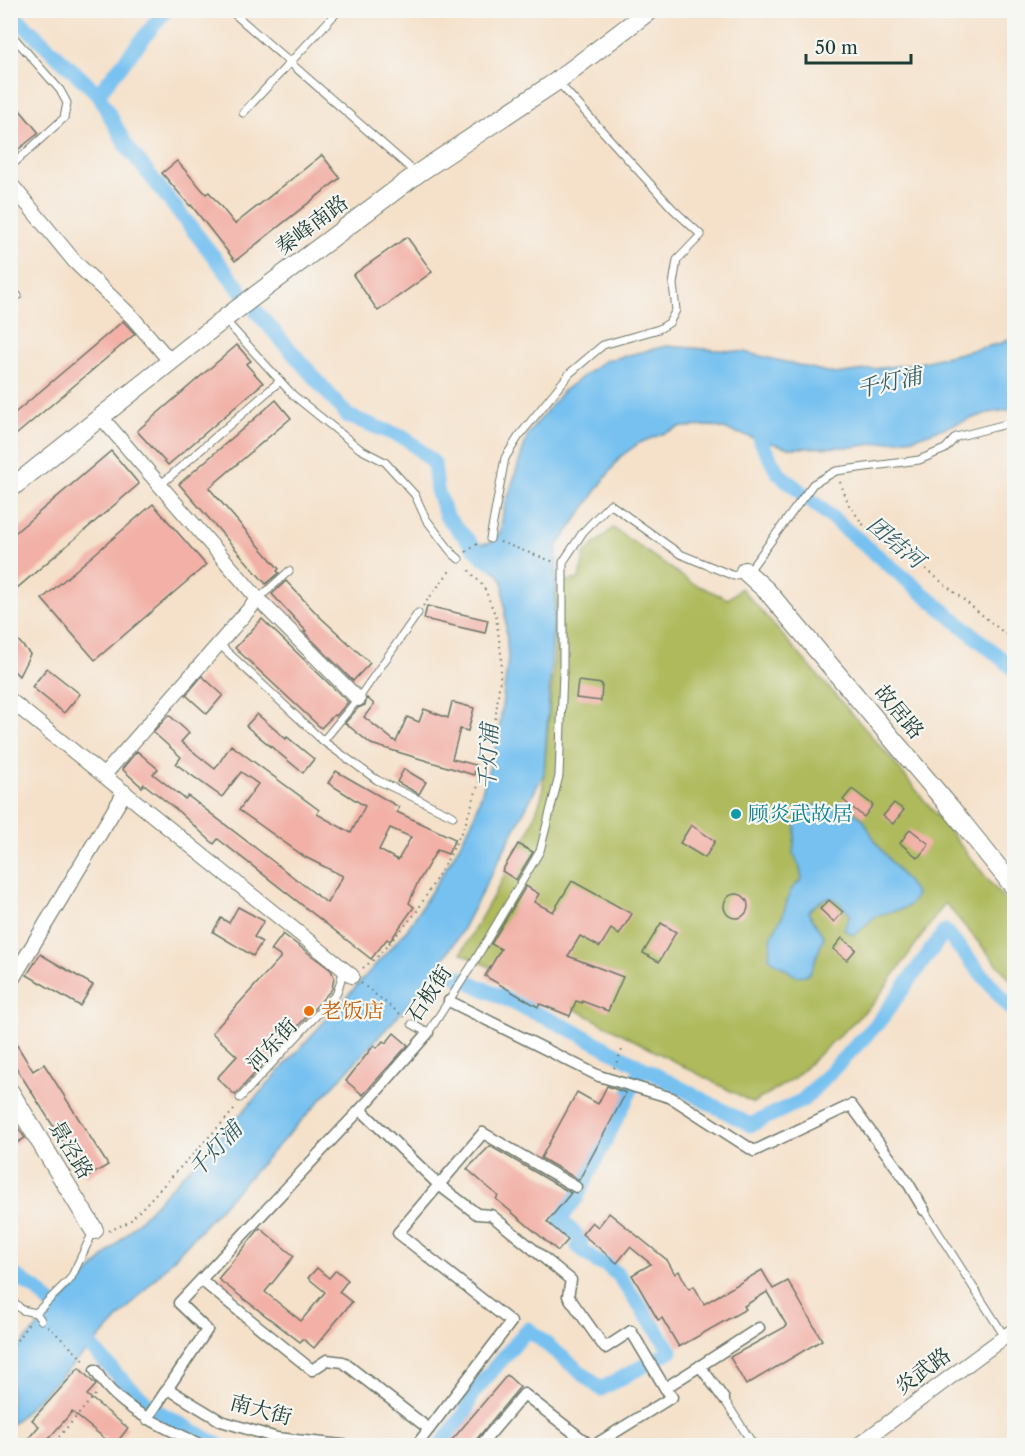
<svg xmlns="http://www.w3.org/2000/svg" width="1025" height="1456" font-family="'Libre Caslon Text','Noto Serif SC',serif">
<rect width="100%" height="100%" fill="#f6f6f2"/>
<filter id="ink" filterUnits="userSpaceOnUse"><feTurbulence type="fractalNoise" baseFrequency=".0167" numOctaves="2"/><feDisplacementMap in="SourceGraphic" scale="12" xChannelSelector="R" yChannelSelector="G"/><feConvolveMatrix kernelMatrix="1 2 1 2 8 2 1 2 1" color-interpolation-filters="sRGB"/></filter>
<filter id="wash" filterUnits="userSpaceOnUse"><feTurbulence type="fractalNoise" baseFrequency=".008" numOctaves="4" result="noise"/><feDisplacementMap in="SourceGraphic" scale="24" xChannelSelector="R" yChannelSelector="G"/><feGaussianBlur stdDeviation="1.35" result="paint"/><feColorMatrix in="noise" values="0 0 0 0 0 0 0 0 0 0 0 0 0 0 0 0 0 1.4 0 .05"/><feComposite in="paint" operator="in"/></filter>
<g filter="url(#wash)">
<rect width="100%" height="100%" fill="#f5e1ca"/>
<path fill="#aeba5c" stroke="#667c48" stroke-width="1.5" d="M613,528l79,55 36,16 13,-11 148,168 125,156v72l-69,-81 -71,100 -81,76 -40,24 -205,-108 -87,-42 67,-119 14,-39 13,-148 1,-64 23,-4 6,-26z"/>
<g fill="#77c1f0" stroke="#4b7f92" stroke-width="1.5">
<path d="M1014,336v73l-26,4 -74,25 -61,9 -64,1 -76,-22 -33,1 -41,16 -19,14 -63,90 -1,36 -12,190 -85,163 -37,54 -319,345 -92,90v-70l226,-237 170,-188 46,-73 21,-39 24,-79 10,-81 -5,-75 -5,-10 -18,-11 -2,-12 4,-6 10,-2 8,-9 3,-20 25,-79 35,-43 41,-30 62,-15 78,6 91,22 84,-11 83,-20z"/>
<path d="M815,805l35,4 13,10 14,25 39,49c-3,20 -25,16 -40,23 -9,5 -13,16 -23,19l-9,-6 6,-14c-16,-22 -23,-22 -42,-3l16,25 -13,34 -4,4 -11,1 -27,-18 3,-23 11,-20 7,-24 12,-12 -2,-11 -7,-15 3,-28 5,-10z"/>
</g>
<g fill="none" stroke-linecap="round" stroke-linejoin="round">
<g stroke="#77c1f0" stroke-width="15">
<path d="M10,12l88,82 28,51 115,146"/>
<path d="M98,94l68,-84"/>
<path d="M256,311l92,105 59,23 27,24 3,27 9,26 37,41 10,5"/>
<path d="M760,440l18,33 236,196"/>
<path d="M437,967l137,64 176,94 53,-25 75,-77 67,-92 69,81"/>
<path d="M10,1272l30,20 80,86 31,29"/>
<path d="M159,1412l61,34"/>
<path d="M440,1446l26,-34 6,-18 56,-65 73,60 70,-38 -53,-76 -13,-11 -8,-2 -19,-16 3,-7 -21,-19 17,-23 65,-129"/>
</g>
</g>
<g id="blocks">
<g fill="#f2b0a6" fill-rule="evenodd">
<path d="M10,98l29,35 -29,23z"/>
<path d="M322,155l18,23 -105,83 -44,-56 -1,1 -28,-33 15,-12 29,33 3,-2 26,32z"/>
<path d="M407,237l25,35 -54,39 -25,-36z"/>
<path d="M123,321l12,13 -125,106v-23z"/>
<path d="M237,345l14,16 -5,3 17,19 -95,82 -31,-34z"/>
<path d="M276,400l15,18 -82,70 70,81 -2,2 2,2 -13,11 -87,-100z"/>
<path d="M111,451l28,33 -129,110v-57z"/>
<path d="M153,504l53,61 -111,95 -53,-61z"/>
<path d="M286,581l33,35 51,47 -17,18 -49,-49 2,-1 -34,-37z"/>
<path d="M427,606l61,14 -3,13 -61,-14z"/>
<path d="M262,619l86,83 -12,14 -2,-1 -13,13 -86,-80z"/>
<path d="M10,631l20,23 -11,22 -9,-9z"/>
<path d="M47,668l33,26 -16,19 -32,-26z"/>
<path d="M202,676l21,19 -16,19 -21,-19z"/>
<path d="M578,681l24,3 -1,17 -25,-3z"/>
<path d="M367,698l7,6 -10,13 32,25 11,-25 12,5 5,-13 24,9 4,-16 22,6 -6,23 -8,-2 -8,30 24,6 -2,10 -103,-31 -26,-21 13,-15 7,-3z"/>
<path d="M257,714l29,25 1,-2 27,22 -11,14 -57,-47z"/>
<path d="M169,715l20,18 -8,9 34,27 16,-24 88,65 -2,4 34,19 14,-27 -37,-23 8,-12 63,36 -2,5 58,27 -7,15 -11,-4 -20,34 -8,19 5,4 -24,34 -3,-2 -16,20 -153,-120 -4,5 -37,-34 -33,-26 -2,3 -20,-18 15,-18 21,18 -5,5 32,25 3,-3 139,107 16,-27 -38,-19 -66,-47 19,-26 -17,-12 -19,25 -46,-33 5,-7 -28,-25zM390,828l21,9 -13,23 -19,-10z"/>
<path d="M404,769l22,13 -7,12 -22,-12z"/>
<path d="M852,789l21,16 -9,12 -21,-17z"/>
<path d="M894,803l10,7 -11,14 -10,-8z"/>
<path d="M691,825l24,16 -10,17 -25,-15z"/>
<path d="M910,829l19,15 -11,14 -18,-15z"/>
<path d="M518,844l15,8 -17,28 -14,-9z"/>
<path d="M572,881l60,33 -13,21 -8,-6 -11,18 -20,-11 -12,20 55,21 -15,34 -26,-10v2l-6,-2 -6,15 -30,-12 -2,3 -53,-31 16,-27 -10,-5 35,-58 13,8 -5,8 19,10z"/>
<circle cx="736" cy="906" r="12"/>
<path d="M829,900l14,12 -9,10 -14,-13z"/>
<path d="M238,907l26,14 -10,16 8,5 -9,14 -40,-24 8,-14 8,5z"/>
<path d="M661,923l15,9 -17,30 -16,-9z"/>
<path d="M283,934l48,36 3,7 -2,12 -97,106 -18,-17 20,-22 -25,-23 69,-76 -10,-7z"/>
<path d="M842,938l14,11 -9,11 -14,-11z"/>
<path d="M40,954l53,31 -13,21 -53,-31z"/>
<path d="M394,1033l14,12 -45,50 -17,-14 28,-36 3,3 6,-7 3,2z"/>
<path d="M10,1034l23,37 11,-7 64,101 -22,13 -76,-120z"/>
<path d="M607,1086l19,7 -47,87 -38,-22 36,-66 21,12z"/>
<path d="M10,1116l15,22 -15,9z"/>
<path d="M490,1146l81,47 -24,29 21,18 -10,11 -62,-52 2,-3 -31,-27z"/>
<path d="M609,1213l58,47 8,14 4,-3 10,18 5,-3 10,18 58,-34 11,19 15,-8 34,59 -76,45 -16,-28 57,-31 -20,-34 -23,14 2,3 -67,38 -17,-29 -4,2 -26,-45 19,-11 -21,-17 -13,16 -35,-29 10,-12 6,5z"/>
<path d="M260,1228l34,28 -29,36 36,29 24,-29 -17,-14 9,-10 12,10 7,-8 12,10 -9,12 13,10 -38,46 -11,-9 -3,3 -82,-63z"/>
<path d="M79,1368l17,17 -9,10 41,33 -14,18 -42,-34 -30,34h-20l17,-20 -7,-6z"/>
<path d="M507,1375l13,12 -1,1 -48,58h-24z"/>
</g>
</g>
</g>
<g filter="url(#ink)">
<use href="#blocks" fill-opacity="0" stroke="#6a7668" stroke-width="1.5"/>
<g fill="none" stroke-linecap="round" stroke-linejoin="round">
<defs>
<g id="service">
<path d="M230,10l187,164"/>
<path d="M10,33l50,57 7,13 -3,15 -54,49"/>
<path d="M243,113l96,-103"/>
<path d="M10,287l8,9"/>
<path d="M224,319l69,76 67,54 25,13 30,33 11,24 26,34 7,6"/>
<path d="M159,486l121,-105"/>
<path d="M490,539l15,-81 14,-22 51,-63 33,-28 56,-16 10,-6 7,-13 -3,-26 4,-24 24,-25 -28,-26 -115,-127"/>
<path d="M258,599l31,-28"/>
<path d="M219,644l104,97 54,39 76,36"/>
<path d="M323,741l35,-42 60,-86"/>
<path d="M412,1024l16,9 46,-71 66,-111 19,-75 4,-104v-110l20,-30 27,-28 70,50 54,22 17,-8 62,-84 23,-13 83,-11 26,-11 11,-12 58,-15"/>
<path d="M240,1098l97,-105 7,-24"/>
<path d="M924,1210l81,127"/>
<path d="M10,1298l12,12 14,3"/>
<path d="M41,1320l-5,-7 35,-35 23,-48"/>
<path d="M724,1399l30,47"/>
</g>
<g id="pedestrian">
<path d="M449,1001l150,75 73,22 82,53 97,-46 57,78 16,27"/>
<path d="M361,1110l78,75 38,29 14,1 80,65 -3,16 37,52 26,-17 34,57 35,-22 24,33"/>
<path d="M201,1280l111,90 15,-10 16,2 86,67"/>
<path d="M700,1366l59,-38"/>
<path d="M95,1370c23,40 69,56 108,76"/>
<path d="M168,1389l53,32 56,17 74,8"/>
<path d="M147,1419l60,-89 -28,-27 192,-205 57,-65"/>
<path d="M416,1446l95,-124 -113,-89 85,-100 93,54"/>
<path d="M480,1446l44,-52 67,52"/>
<path d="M593,1446l79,-49 -7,-9"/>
</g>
<g id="minor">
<path d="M10,183l65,79 57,55 39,45"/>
<path d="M101,417l157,182 100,100"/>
<path d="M10,700l342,276"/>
<path d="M104,775l154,-176"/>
<path d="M10,983l115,-191"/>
<path d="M857,1446l157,-116"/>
</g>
<g id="tertiary">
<path d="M10,489l214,-170 193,-145 140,-93 93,-71"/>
<path d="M745,571l22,20 182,215 65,81"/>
<path d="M10,1092l84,138"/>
</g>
</defs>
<use href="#service" stroke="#6a7668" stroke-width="9"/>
<use href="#pedestrian" stroke="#6a7668" stroke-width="13"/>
<use href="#minor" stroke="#6a7668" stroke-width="16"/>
<use href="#tertiary" stroke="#6a7668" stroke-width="20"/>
<g stroke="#6a7668" stroke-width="2" stroke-dasharray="1.5 4.5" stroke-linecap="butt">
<path d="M840,482l9,23 16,22 51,34 98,80"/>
<path d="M500,542l54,20"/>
<path d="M466,552l14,-10"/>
<path d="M423,606l29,-38"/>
<path d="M363,968l14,-11 39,-44 33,-56 17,-35 27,-82 9,-79 -6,-44 -12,-30 -18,-20"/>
<path d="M361,983l43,34"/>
<path d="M614,1068l9,-20"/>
<path d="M109,1231l20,-9 108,-115"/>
<path d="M48,1326l39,37"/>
<path d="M10,1350l19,-27"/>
<path d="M51,1446l45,-52"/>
</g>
<use href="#service" stroke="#fff" stroke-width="7"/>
<use href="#pedestrian" stroke="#fff" stroke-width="10"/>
<use href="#minor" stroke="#fff" stroke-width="14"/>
<use href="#tertiary" stroke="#fff" stroke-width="18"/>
</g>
</g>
<circle fill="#0f9aa8" stroke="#f6f6f2" stroke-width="2" cx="736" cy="814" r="6"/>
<circle fill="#e8710a" stroke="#f6f6f2" stroke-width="2" cx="309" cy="1011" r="6"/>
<g text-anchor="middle" stroke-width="4.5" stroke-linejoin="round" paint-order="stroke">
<g font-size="21" fill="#1f3d34" stroke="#f6f6f2">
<text transform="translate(312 225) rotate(-37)" y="7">秦峰南路</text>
<text transform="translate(899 712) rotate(50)" y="7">故居路</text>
<text transform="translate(429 994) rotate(-56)" y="7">石板街</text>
<text transform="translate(272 1045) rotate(-47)" y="7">河东街</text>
<text transform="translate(71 1150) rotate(59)" y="7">景泾路</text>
<text transform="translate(923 1371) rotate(-36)" y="7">炎武路</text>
<text transform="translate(261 1410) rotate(15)" y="7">南大街</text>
</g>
<g font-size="21" fill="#0d838f" stroke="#f6f6f2" text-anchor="start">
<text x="748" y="821">顾炎武故居</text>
</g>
<g font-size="21" fill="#c56008" stroke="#f6f6f2" text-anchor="start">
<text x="321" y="1018">老饭店</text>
</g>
<g font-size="22" font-style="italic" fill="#355e63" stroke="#f6f6f2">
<text transform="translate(889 382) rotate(-13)" y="8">千灯浦</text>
<text transform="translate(896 542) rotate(40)" y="8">团结河</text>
<text transform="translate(488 757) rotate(-88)" y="8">千灯浦</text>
<text transform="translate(215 1149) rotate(-47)" y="8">千灯浦</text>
</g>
</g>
<rect width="1025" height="1456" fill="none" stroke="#f6f6f2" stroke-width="36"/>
<path d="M806 54v9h105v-9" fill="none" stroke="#1f3d34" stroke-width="3"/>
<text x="815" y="54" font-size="18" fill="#1f3d34" stroke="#f6f6f2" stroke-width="4.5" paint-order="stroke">50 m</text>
</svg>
